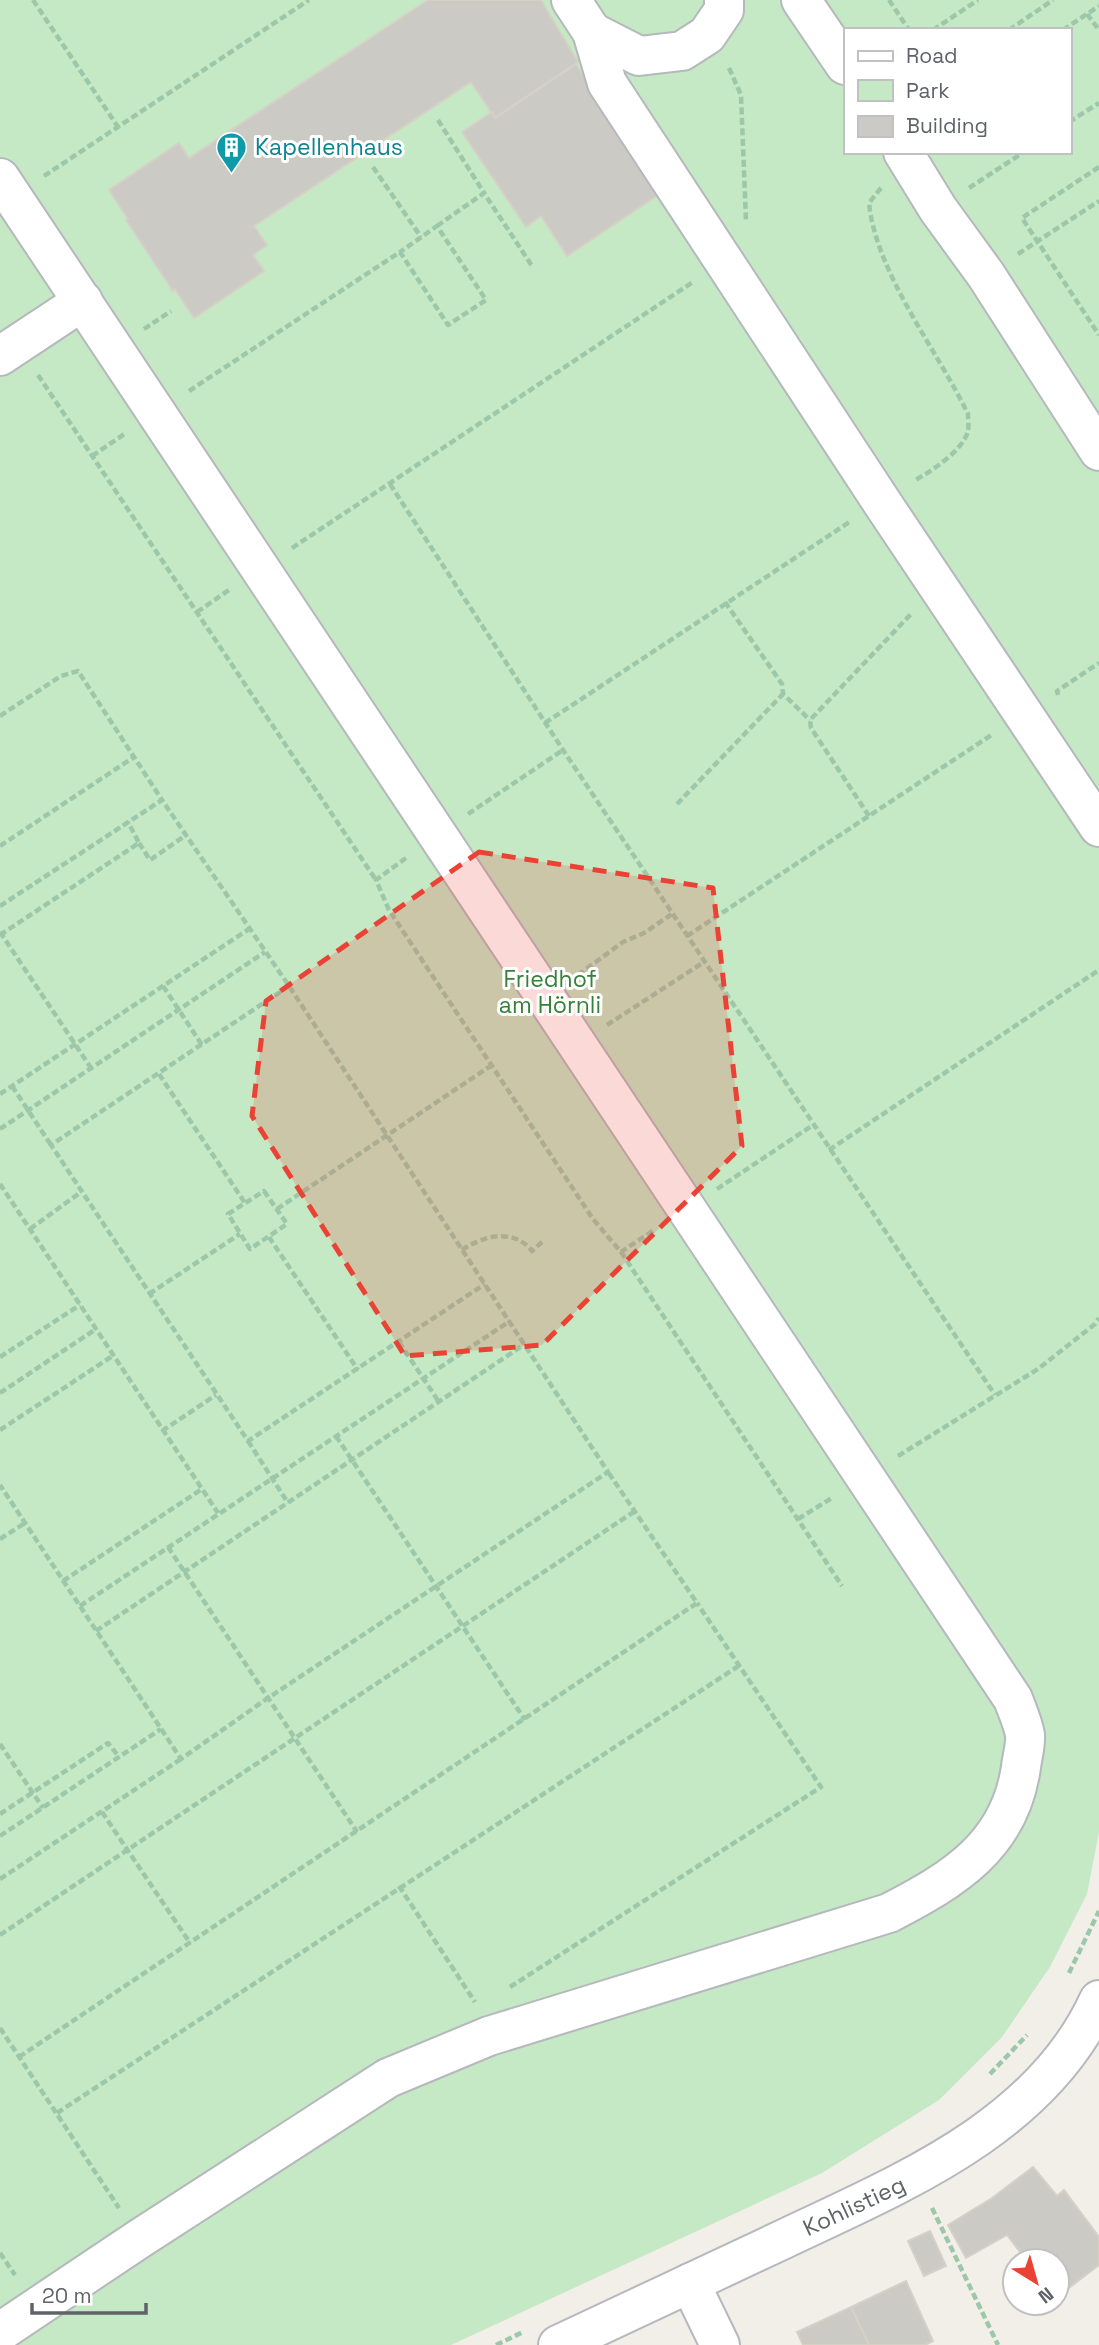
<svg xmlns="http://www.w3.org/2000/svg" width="1099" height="2345" font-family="'Space Grotesk',sans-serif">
<rect width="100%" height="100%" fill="#f1efe8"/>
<path fill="#c5e8c5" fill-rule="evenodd" d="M0,0h1099v1832l-12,62 -37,73 -48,70 -63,63 -117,73 -371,172h-451zM845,30h224v122h-224z"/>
<g fill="#cccac5" stroke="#d6d1c6" stroke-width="2">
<path d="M428,0h113l37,62 -83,56 -24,-36 -217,144 13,19 -14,10 11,16 -70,47 -19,-29 -2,2 -47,-71 2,-1 -19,-29 70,-47 10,15z"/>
<path d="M576,64l85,129 -94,63 -26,-40 -15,11 -64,-95 30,-20 3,6z"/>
<path d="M1033,2167l24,29 7,-6 35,47v28l-42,32v-36h-30l-20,-26 -41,23 -18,-33 44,-27z"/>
<path d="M930,2231l16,35 -22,10 -16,-35z"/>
<path d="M906,2281l27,60 -8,4h-56l-18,-38z"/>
<path d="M851,2307l18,38h-66l-6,-13z"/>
</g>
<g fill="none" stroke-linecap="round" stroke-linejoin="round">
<defs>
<g id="minor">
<path d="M571,0l21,32 15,51 274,418 218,326"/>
<path d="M801,0l44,65"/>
<path d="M592,32l47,24 43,-5 25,-16 17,-25v-10"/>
<path d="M903,152l35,57 48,66 113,176"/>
<path d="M0,178l1013,1521c4,11 10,24 12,36 1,10 -3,22 -4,32 -11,79 -68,113 -132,146l-400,123 -101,42 -249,161 -139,93"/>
<path d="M0,356l83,-55"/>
<path d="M690,2283l30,62"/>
<path d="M558,2345c76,-35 151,-71 226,-106 118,-56 257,-112 315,-239"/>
</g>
</defs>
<use href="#minor" stroke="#b5b8bc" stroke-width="42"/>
<g stroke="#9cc7a9" stroke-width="4.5" stroke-dasharray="7 3.5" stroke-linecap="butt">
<path d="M33,0l85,127"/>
<path d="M889,0l20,30"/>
<path d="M1087,14l12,16"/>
<path d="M933,30l45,-30"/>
<path d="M1009,30l44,-30"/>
<path d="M1063,30l36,-24"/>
<path d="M729,68l12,27 5,126"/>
<path d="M438,120l46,73"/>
<path d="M1069,122l30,-19"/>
<path d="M373,167l48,70"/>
<path d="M1099,167l-77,51 77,117"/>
<path d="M44,176l265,-176"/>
<path d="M881,188l-12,15c7,70 68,147 99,211 0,5 1,13 0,17 -5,20 -37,40 -54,50"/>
<path d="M969,188l55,-36"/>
<path d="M437,226l47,-33 48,73"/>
<path d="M1018,254l81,-53"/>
<path d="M144,329l27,-18"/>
<path d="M38,375l338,505"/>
<path d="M189,391l211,-139 48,73 38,-25 -49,-74 -37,26"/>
<path d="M92,456l34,-23"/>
<path d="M390,484l173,266 432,645"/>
<path d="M292,548l401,-266"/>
<path d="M725,602l57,82 1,10 27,26"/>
<path d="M197,612l32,-22"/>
<path d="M1058,695l-1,-4 42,-28"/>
<path d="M0,716l61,-40 17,-5 84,129"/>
<path d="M545,723l306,-202"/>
<path d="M677,804l106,-110"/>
<path d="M468,814l95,-64"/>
<path d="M869,816l-58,-88 -1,-8 101,-106"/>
<path d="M139,843l11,17 36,-25"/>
<path d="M0,846l134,-89"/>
<path d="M406,858l-30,22 13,30 204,309 28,33 33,-22"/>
<path d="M0,906l162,-106 127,186 319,486 -340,226 -87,61 -181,-274"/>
<path d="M0,932l91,136"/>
<path d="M0,935l139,-92 -11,-21"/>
<path d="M687,936l306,-202"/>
<path d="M578,975l45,-33 21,-9 28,-19"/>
<path d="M163,986l39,59"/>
<path d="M289,986l-238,159 197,296 237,-157"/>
<path d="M607,1025l97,-63"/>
<path d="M159,1074l86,129"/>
<path d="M12,1086l39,59"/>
<path d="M0,1094l249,-165"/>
<path d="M0,1129l265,-177"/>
<path d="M829,1150l270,-180"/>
<path d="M0,1184l218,329"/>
<path d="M717,1189l96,-64"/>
<path d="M264,1191l23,33 -37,25 -22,-35z"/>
<path d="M277,1209l215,-144"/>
<path d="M30,1229l51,-37"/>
<path d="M269,1237l89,133"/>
<path d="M462,1250c22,-15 52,-22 70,1l10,-9"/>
<path d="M621,1252l221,334"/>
<path d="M149,1294l91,-60"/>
<path d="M399,1342l40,60"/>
<path d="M0,1357l80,-52"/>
<path d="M0,1393l96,-64"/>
<path d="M0,1430l114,-75"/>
<path d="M162,1431l54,-36"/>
<path d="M336,1436l189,284"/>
<path d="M248,1441l40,62"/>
<path d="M898,1456l140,-87 57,-45 4,-6"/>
<path d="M798,1519l34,-21"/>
<path d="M0,1539l25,-16"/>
<path d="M168,1547l189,285"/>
<path d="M63,1581l139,-92"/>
<path d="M80,1606l430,-285"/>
<path d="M96,1631l429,-287"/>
<path d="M0,1744l43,64"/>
<path d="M102,1812l88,131"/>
<path d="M0,1814l108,-71 11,14"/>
<path d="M0,1836l161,-107"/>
<path d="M0,1879l181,-120"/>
<path d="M399,1886l76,116"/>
<path d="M0,1935l635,-424"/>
<path d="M1069,1973l30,-62"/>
<path d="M510,1987l311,-200 -124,-184"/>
<path d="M0,2028l119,180"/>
<path d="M19,2057l678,-454 -89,-131"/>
<path d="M990,2074l37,-39"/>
<path d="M57,2113l683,-448"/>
<path d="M932,2208l66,137"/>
<path d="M0,2253l15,22"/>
<path d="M496,2345l27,-13"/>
</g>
<use href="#minor" stroke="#fff" stroke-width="38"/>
</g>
<path fill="#ea4335" fill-opacity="0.2" stroke="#ea4335" stroke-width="5" stroke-dasharray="14 9" stroke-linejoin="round" d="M479,852l234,36 29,258 -200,199 -137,11 -153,-240 14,-115z"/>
<defs>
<symbol id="building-pin" viewBox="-11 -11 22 30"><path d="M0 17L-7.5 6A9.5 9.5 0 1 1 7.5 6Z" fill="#0f9aa8" stroke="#fff"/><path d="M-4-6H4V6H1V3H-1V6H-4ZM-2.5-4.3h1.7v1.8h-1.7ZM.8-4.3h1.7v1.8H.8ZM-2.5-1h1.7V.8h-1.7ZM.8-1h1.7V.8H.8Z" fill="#fff"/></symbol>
</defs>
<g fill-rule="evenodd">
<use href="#building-pin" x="214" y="130" width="35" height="47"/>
</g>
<g text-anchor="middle" stroke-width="6" stroke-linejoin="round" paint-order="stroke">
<g font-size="23" fill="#0d838f" stroke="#fff" text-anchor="start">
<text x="255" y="155">Kapellenhaus</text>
</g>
<g font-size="23" fill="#348238" stroke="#fff">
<text x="550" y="987">Friedhof<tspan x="550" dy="26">am Hörnli</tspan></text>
</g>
<g font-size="23" fill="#5f6368" stroke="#fff">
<text transform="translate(854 2206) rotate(-25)" y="8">Kohlistieg</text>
</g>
</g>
<rect x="844" y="28" width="228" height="126" fill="#ffffff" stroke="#bfc1c3" stroke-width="2"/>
<rect x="858" y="51" width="35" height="10" fill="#ffffff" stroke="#bfc1c3" stroke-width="2"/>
<text x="906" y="63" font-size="21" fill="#5f6368">Road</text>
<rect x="858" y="80" width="35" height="21" fill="#c5e8c5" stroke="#bfc1c3" stroke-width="2"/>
<text x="906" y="98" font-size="21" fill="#5f6368">Park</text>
<rect x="858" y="116" width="35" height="21" fill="#cccac5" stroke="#bfc1c3" stroke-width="2"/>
<text x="906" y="133" font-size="21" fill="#5f6368">Building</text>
<g transform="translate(1036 2282) rotate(143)"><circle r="33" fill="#ffffff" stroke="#bfc1c3" stroke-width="2"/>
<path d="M0-5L12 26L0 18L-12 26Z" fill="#ea4335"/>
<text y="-10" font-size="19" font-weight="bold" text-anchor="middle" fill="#5f6368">N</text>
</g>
<path d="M32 2303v10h114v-10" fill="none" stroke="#5f6368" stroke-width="3.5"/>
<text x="42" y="2303" font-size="21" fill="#5f6368" stroke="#ffffff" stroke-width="5" paint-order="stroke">20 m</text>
</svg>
